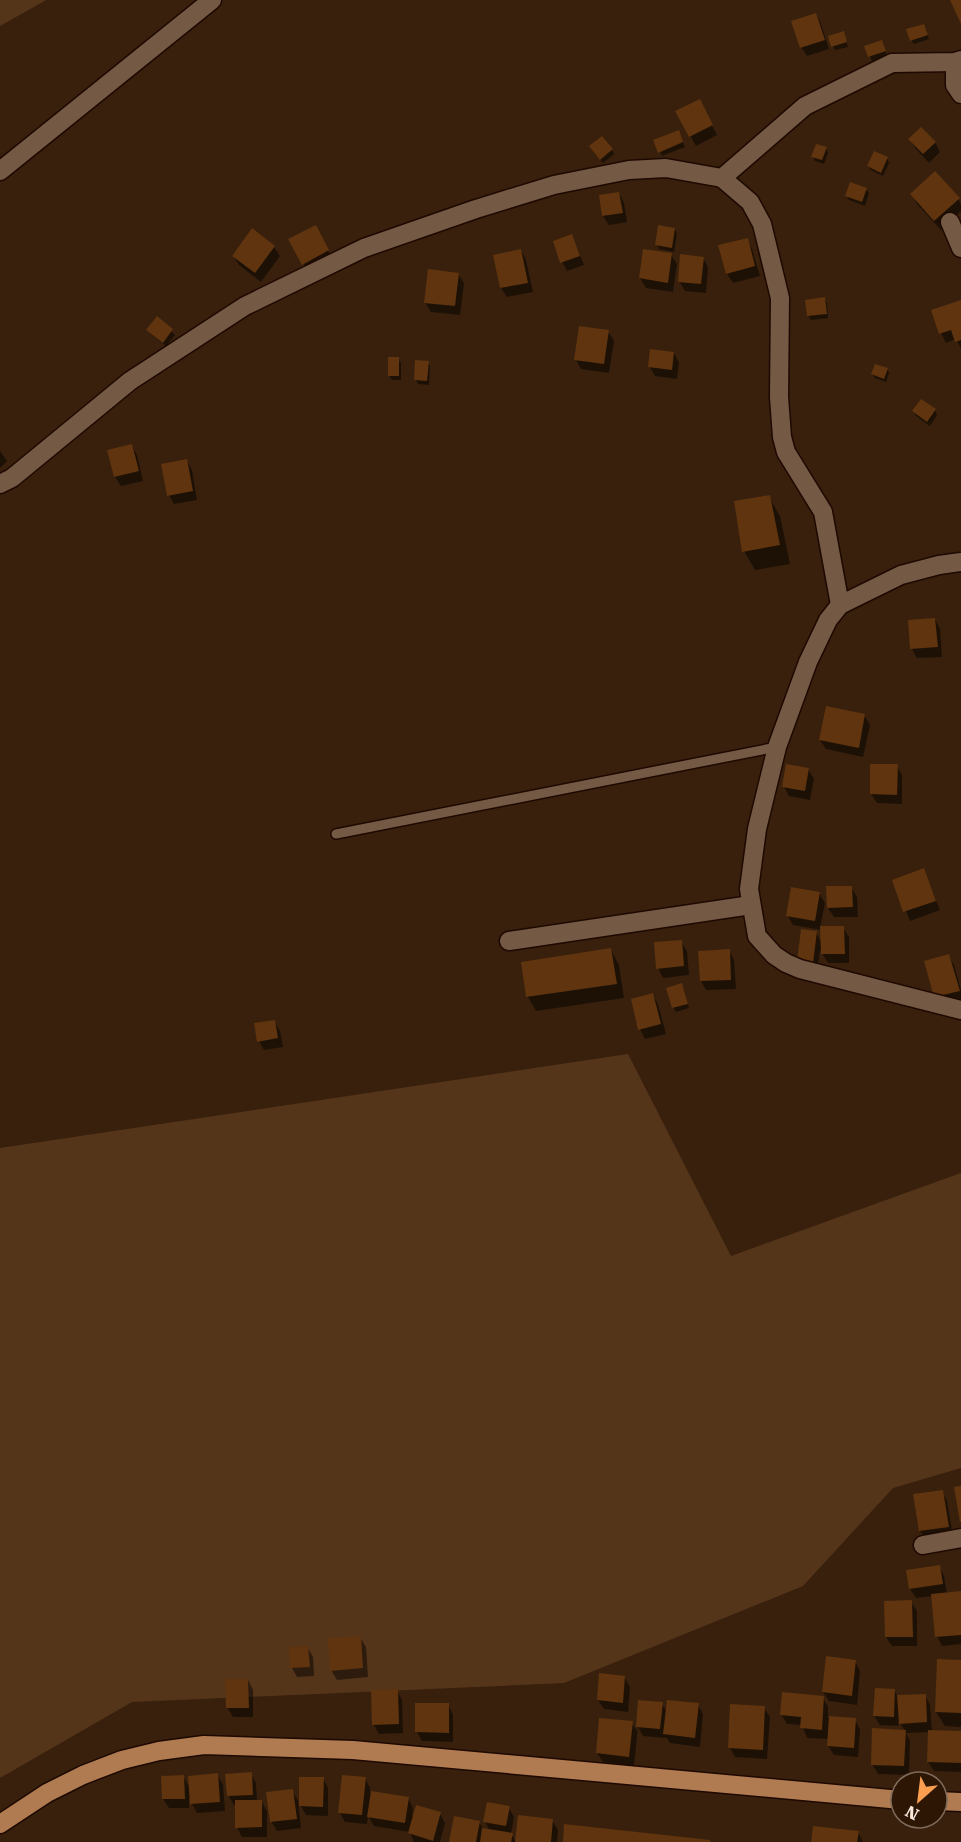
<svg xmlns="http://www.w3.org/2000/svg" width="961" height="1842" font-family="'Roboto Serif',serif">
<rect width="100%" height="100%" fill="#38200d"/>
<g fill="#55351a">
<path d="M0,0h46l-46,26z"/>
<path d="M628,1054l103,202 230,-83v295l-68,20 -90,98 -239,97 -432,19 -132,76v-630z"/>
</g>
<g fill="#0007">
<path d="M816,14l5,10 8,25 -22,7 -6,-9z"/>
<path d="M926,29l3,10 -15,5 -3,-4z"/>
<path d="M845,37l3,10 -13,3 -2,-4z"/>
<path d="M884,46l3,10 -15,5 -6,-14z"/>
<path d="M704,110l13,25 -21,11 -19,-35z"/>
<path d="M680,136l5,11 -23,9 -2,-4z"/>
<path d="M910,140l25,2 5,10 -11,11 -13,-14z"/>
<path d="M826,148l2,5 -4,11 -9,-3 -2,-5z"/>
<path d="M612,150l2,4 -11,9 -10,-12z"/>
<path d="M887,158l2,5 -6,13 -12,-6 -3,-4z"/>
<path d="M866,189l3,4 -4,13 -16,-6 -2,-4z"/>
<path d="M619,193l5,10 3,19 -18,3 -6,-9z"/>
<path d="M912,194l46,5 3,5v7l-20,19 -24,-26z"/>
<path d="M315,227l18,33 -24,13 -19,-33z"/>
<path d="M675,229l2,5 -3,18 -15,-3 -2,-4z"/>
<path d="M572,236l12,29 -17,6 -5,-9z"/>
<path d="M747,239l5,10 8,27 -27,7 -6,-9z"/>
<path d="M274,247l6,9 -19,26 -22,-17 -6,-9z"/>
<path d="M521,250l5,10 7,32 -26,5 -6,-9 -6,-32z"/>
<path d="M671,255l6,9 -4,28 -27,-4 -6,-10z"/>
<path d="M703,258l5,9 -2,26 -21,-2 -6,-10z"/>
<path d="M458,274l6,9 -4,32 -29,-3 -6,-10z"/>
<path d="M824,299l3,4 1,15 -17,2 -3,-5z"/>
<path d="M961,303v46l-5,-10 -10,4 -5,-10z"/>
<path d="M157,318l18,17 -9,11 -15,-12 -3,-4z"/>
<path d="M608,331l6,10 -5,32 -28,-4 -5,-9z"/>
<path d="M674,353l5,10 -2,16 -22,-3 -5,-9z"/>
<path d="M398,359l3,4v17h-9l-3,-5z"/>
<path d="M428,362l2,4 -1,19 -11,-1 -2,-4z"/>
<path d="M887,369l2,4 -3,9 -11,-4 -2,-4z"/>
<path d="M935,410l2,5 -7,11 -14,-10 -2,-4z"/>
<path d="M131,445l6,10 6,26 -22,5 -6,-9z"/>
<path d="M0,451l7,10 -7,7z"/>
<path d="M187,461l5,9 5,30 -23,4 -5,-9z"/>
<path d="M769,497l11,19 10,48 -35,6 -11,-19z"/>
<path d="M935,619l5,10 2,28 -25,1 -5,-9z"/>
<path d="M864,715l6,10 -7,32 -37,-8 -6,-9z"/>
<path d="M897,766l5,9v29l-25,-1 -6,-9z"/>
<path d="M808,769l6,10 -4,21 -21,-4 -5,-9z"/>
<path d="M923,870l17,40 -30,11 -16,-40z"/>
<path d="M851,887l6,10 1,20h-24l-6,-9z"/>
<path d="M819,893l6,10 -5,25h23l6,9v26h-21l-8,-13 -3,22 -13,-2 12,-37 6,10v-13l-29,-5 -5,-9z"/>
<path d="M681,942l6,9 2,24 -26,3 -5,-10z"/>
<path d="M611,950l8,15 5,33 -88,13 -8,-14 -5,-34z"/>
<path d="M729,950l5,10 2,29 -30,1 -5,-9z"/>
<path d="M948,956l6,9 7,25v11l-25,-4z"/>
<path d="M684,989l5,19 -13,4 -3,-5z"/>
<path d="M653,995l5,9 8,30 -21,5 -5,-10z"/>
<path d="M274,1021l6,10 3,16 -19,3 -5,-9z"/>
<path d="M942,1491l5,10 6,35 -27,4 -6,-9 -5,-35z"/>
<path d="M939,1566l5,10 3,18 14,-2v52l-19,2 -5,-10 -4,-40 -17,2 -6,-9 -2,-18z"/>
<path d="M911,1602l6,9v35h-25l-6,-9z"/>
<path d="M360,1637l6,10 2,30 -31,3 -6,-10z"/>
<path d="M307,1647l6,10 1,19 -17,1 -5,-9z"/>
<path d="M855,1661l5,10 -3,34 -28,-4 -6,-9z"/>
<path d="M961,1662v65l-16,-1 -9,-14z"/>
<path d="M624,1677l6,10 -2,25 -24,-3 -6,-9z"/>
<path d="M248,1680l5,10v27h-20l-6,-10z"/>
<path d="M894,1690l4,7 27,-2 5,10 2,27 29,1v39l-27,-1 -6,-9 1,-30 -23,1 4,8 -1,34 -31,-1 -6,-10 33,-33 -6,-10 -1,5 -18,-1 -6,-9z"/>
<path d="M397,1691l5,9 1,33 -24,1 -5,-9z"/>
<path d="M823,1698l5,9v11l27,2 5,9 -2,28 -24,-2 -6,-9 1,-7 -22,-1 -5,-13 -15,-1 -6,-10z"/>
<path d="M640,1701l22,3 5,8 31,-7 5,9 -3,33 -30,-4 -3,-5 -24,-2 -5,-9 -4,39 -31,-4 -6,-9 35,-30 5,8z"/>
<path d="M448,1705l5,9v28l-31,-1 -5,-9z"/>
<path d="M764,1708l6,9 -3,42 -32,-2 -5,-9z"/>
<path d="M251,1774l5,9 1,18h4l6,10v26h-25l-5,-10 -1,-22h-2l-6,-10z"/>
<path d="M217,1775l6,9 2,27 -28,2 -8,-15v10h-20l-6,-9 20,-23 8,14z"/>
<path d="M323,1778l5,10v28l-22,-1 -8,-14 3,27 -24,3 -6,-10 21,-30 9,14z"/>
<path d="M365,1778l5,10v5l38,5 5,10 -1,8 28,-2 5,9 -5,19h-26l-4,-10 -36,-6 -6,-10 -1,8 -22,-2 -5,-9z"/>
<path d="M509,1808l5,9 -3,17 5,8h-65l28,-20 5,8 6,1 -5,-9z"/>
<path d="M552,1820l6,10 -1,12h-40z"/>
<path d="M858,1832l5,10h-50z"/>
</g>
<g fill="#5f340e">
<path d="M950,0h11v24z"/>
<path d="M816,13l9,27 -25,8 -9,-27z"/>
<path d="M924,24l4,11 -18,6 -4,-12z"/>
<path d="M844,31l3,11 -16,5 -3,-11z"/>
<path d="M882,40l4,11 -18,6 -4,-11z"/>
<path d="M700,99l13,26 -24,12 -14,-26z"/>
<path d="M921,127l15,15 -13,12 -15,-15z"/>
<path d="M679,130l4,12 -25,11 -5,-13z"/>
<path d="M602,136l11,13 -13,11 -11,-14z"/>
<path d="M816,144l11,3 -5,13 -11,-3z"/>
<path d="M874,151l14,6 -7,16 -14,-7z"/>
<path d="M935,171l25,27 -26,23 -24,-27z"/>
<path d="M850,182l17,6 -5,14 -17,-6z"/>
<path d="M619,192l4,21 -21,3 -3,-21z"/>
<path d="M316,225l13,25 -27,15 -14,-26z"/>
<path d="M658,225l17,3 -3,20 -17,-3z"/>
<path d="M252,228l23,18 -20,27 -23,-17z"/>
<path d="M572,234l8,22 -20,7 -7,-22z"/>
<path d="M748,238l7,28 -29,8 -8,-29z"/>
<path d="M521,249l7,34 -28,5 -7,-33z"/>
<path d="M643,249l29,4 -4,30 -29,-5z"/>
<path d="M680,254l24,3 -3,27 -23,-2z"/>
<path d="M428,269l31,4 -4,33 -31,-3z"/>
<path d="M825,297l2,17 -20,2 -2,-16z"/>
<path d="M961,300v40l-6,2 -4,-12 -12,4 -8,-24z"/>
<path d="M157,316l16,13 -10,14 -17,-13z"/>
<path d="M579,326l30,4 -5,34 -30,-4z"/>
<path d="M650,349l24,3 -2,18 -24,-3z"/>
<rect x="388" y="357" width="11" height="19"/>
<path d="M415,360l14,1 -2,20 -13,-1z"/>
<path d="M875,364l13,4 -4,11 -13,-5z"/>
<path d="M921,399l15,10 -9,13 -15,-11z"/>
<path d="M132,444l7,27 -25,6 -7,-27z"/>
<path d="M187,459l6,32 -26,5 -6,-32z"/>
<path d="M770,495l10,50 -38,7 -8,-51z"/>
<path d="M935,618l3,29 -28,2 -2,-29z"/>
<path d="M826,706l39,8 -6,34 -40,-8z"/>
<path d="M786,764l23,4 -4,23 -23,-4z"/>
<path d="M870,764h28l-1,31 -27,-1z"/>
<path d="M924,868l12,33 -33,11 -11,-32z"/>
<path d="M826,886h26l1,21 -26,1z"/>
<path d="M791,887l29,5 -5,29 -29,-5z"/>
<path d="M820,926h24l1,28h-24z"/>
<path d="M801,929l16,2 -4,32 -16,-2z"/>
<path d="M682,940l2,26 -28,3 -2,-27z"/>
<path d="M611,948l6,36 -91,13 -5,-35z"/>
<path d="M730,949l1,31 -31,1 -2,-30z"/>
<path d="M949,954l11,37 -26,6 -10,-36z"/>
<path d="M682,983l6,21 -16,4 -6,-20z"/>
<path d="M653,993l8,31 -23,6 -7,-31z"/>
<path d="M275,1020l3,18 -21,4 -3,-19z"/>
<path d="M961,1486v36h-1l-6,-35z"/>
<path d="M943,1490l6,37 -30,4 -6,-37z"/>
<path d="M940,1565l3,19 -34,5 -3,-19z"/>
<path d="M961,1591v44l-26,2 -4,-43z"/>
<path d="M912,1600l1,37h-28l-1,-36z"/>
<path d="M361,1636l2,32 -33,3 -2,-33z"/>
<path d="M308,1646l2,21 -20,1 -1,-21z"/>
<path d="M826,1656l30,4 -4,36 -30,-4z"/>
<path d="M937,1659l24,1v53l-26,-1z"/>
<path d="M599,1673l26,3 -2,27 -26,-3z"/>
<path d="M225,1679h23l1,29h-23z"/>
<path d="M875,1688l20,1 -1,28 -21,-1z"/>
<path d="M398,1689l1,35 -27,1 -1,-35z"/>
<path d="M782,1692l42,4 -2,34 -22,-2 1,-11 -21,-2z"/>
<path d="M926,1694l1,28 -28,2 -2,-29z"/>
<path d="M638,1700l25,2 -3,27 -24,-2z"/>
<path d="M667,1700l32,3 -4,35 -32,-4z"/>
<path d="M415,1703h34v30l-34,-1z"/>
<path d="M730,1704l35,2 -2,44 -35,-2z"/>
<path d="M829,1716l27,2 -2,30 -27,-2z"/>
<path d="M599,1718l34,3 -4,36 -33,-4z"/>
<path d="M872,1728l34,2 -2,36 -33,-1z"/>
<path d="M928,1730l33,1v32l-34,-1z"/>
<path d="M252,1772l1,23 -26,1 -2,-22z"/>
<path d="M218,1773l2,29 -30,2 -2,-28z"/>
<path d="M184,1775l1,24h-23l-1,-23z"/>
<path d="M342,1775l24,2 -4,38 -24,-2z"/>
<path d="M299,1777h25l-1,30 -24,-1z"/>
<path d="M293,1789l4,30 -27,3 -4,-30z"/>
<path d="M371,1791l38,6 -4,26 -38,-6z"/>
<path d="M235,1800h27v27l-27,1z"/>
<path d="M487,1802l23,4 -4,20 -23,-4z"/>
<path d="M416,1805l25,7 -8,29 -25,-8z"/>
<path d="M518,1815l35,4 -2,23h-36z"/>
<path d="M454,1816l26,5 -4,21h-27z"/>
<path d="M564,1824l146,16v2h-147z"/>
<path d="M813,1826l46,5 -2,11h-46z"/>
<path d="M482,1828l31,5 -2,9h-31z"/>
</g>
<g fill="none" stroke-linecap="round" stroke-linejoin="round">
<defs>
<path id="lane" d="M336,834l441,-87"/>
<g id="street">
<path d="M955,62v23l6,9"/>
<path d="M722,178l28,24 12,22 18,74 -1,99 3,40 4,15 37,60 17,93"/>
<path d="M950,222l11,26"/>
<path d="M0,484l12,-6 118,-97 115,-75 119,-58 112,-39 78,-24 75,-15 37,-2 56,10 83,-72 87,-43 63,-1 6,-2"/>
<path d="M961,562l-22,3 -38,10 -61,30 -12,15 -20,42 -31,85 -20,82 -8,60 8,47 17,19 12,8 14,6 161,41"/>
<path d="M509,941l242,-36"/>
<path d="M923,1545l38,-7"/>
</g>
<path id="secondary" d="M0,171l212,-171"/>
<g id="primary">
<path d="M937,1801l24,1"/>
<path d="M0,1824l47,-31 36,-18 39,-15 37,-9 45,-6 149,5 548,50"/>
</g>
</defs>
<use href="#lane" stroke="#1e0900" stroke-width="12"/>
<use href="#street" stroke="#1e0900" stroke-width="21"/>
<use href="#secondary" stroke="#1e0900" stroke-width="21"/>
<use href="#primary" stroke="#1e0900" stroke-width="21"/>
<use href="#lane" stroke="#745944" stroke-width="9"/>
<use href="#street" stroke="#745944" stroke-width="18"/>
<use href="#secondary" stroke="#745944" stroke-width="18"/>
<use href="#primary" stroke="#b07b51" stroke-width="18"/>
</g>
<g transform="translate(919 1800) rotate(208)"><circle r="28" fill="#2d1704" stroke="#7f6b5b" stroke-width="1.5"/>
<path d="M0-4.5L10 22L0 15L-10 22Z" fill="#fb9e50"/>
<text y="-9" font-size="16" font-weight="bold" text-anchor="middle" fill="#f9e8dd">N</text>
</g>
</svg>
